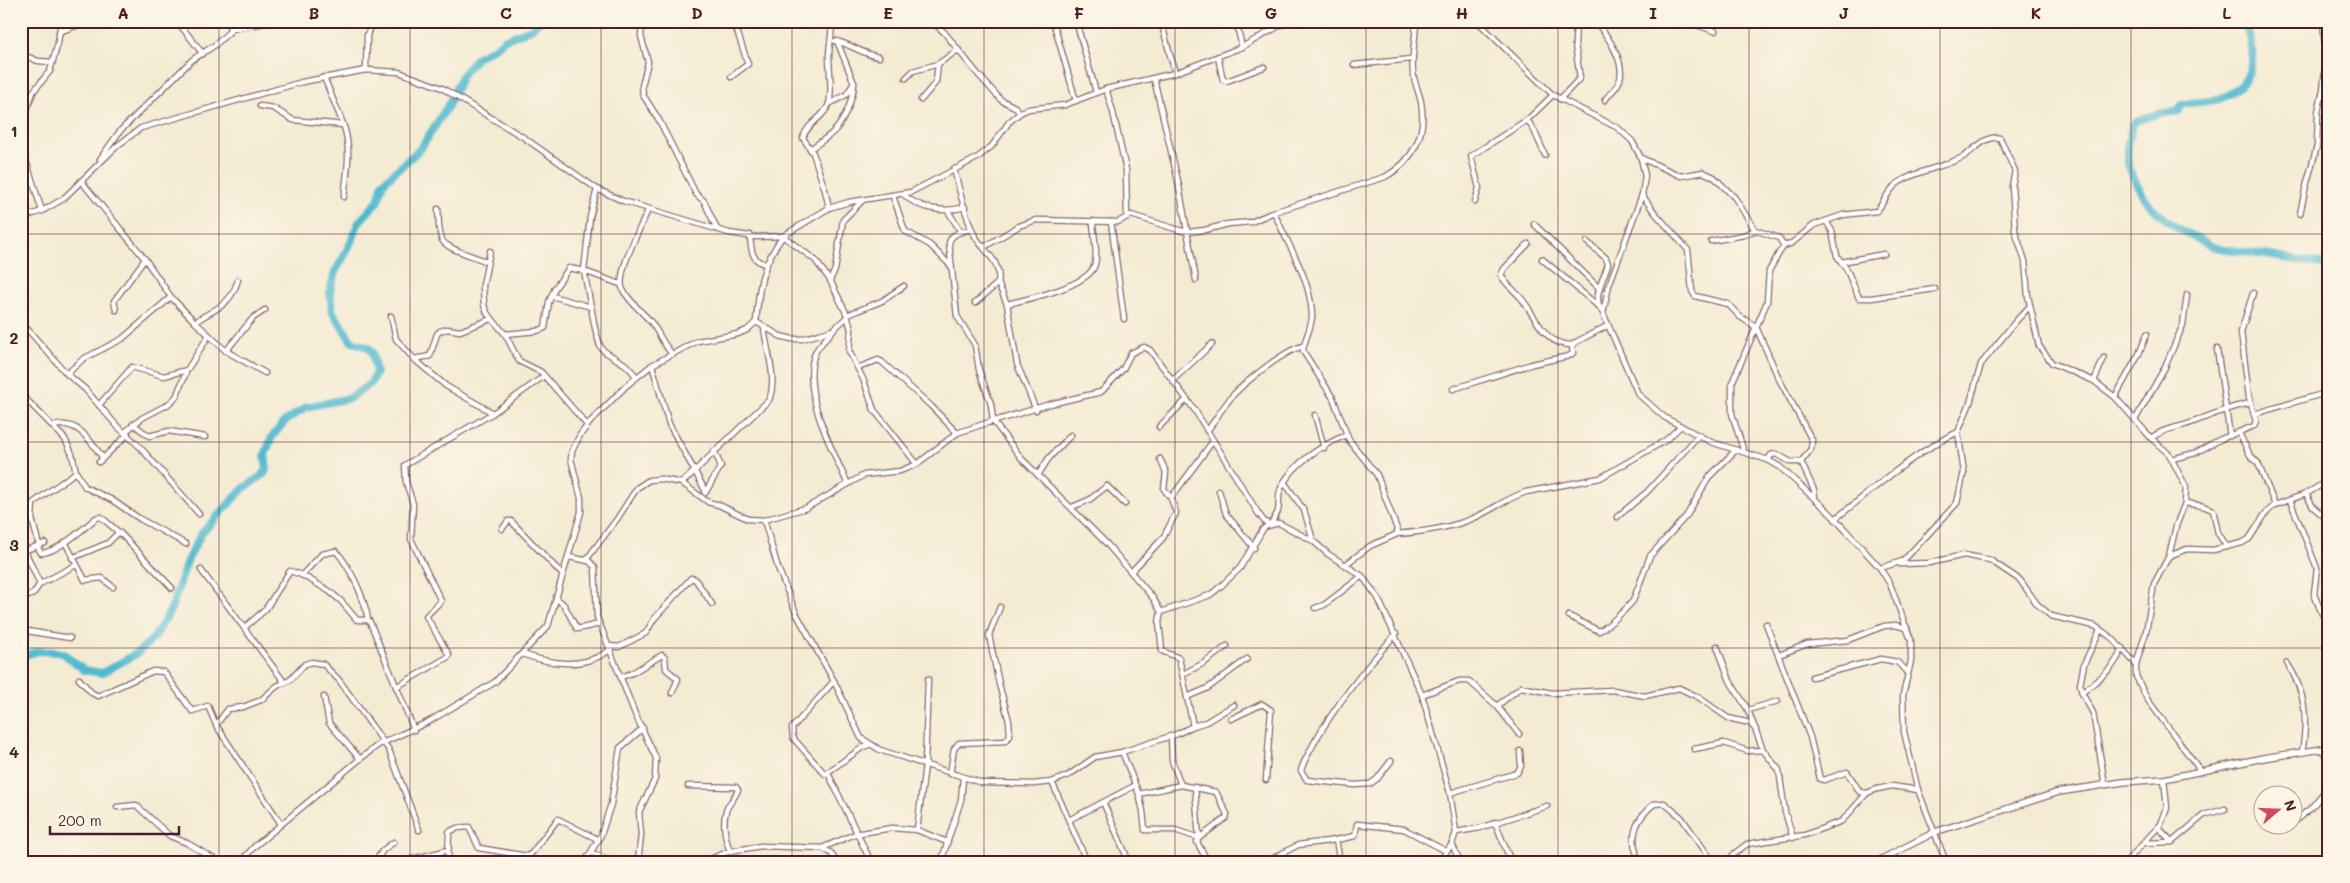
<svg xmlns="http://www.w3.org/2000/svg" width="2350" height="883" font-family="Mali,sans-serif">
<rect width="100%" height="100%" fill="#fcf5e5"/>
<filter id="ink" filterUnits="userSpaceOnUse"><feTurbulence type="fractalNoise" baseFrequency=".02" numOctaves="2"/><feDisplacementMap in="SourceGraphic" scale="10" xChannelSelector="R" yChannelSelector="G"/><feConvolveMatrix kernelMatrix="1 2 1 2 8 2 1 2 1" color-interpolation-filters="sRGB"/></filter>
<filter id="wash" filterUnits="userSpaceOnUse"><feTurbulence type="fractalNoise" baseFrequency=".0096" numOctaves="4" result="noise"/><feDisplacementMap in="SourceGraphic" scale="20" xChannelSelector="R" yChannelSelector="G"/><feGaussianBlur stdDeviation="1.12" result="paint"/><feColorMatrix in="noise" values="0 0 0 0 0 0 0 0 0 0 0 0 0 0 0 0 0 1.4 0 .05"/><feComposite in="paint" operator="in"/></filter>
<g filter="url(#wash)">
<rect width="100%" height="100%" fill="#f4ebd3"/>
<g fill="none" stroke-linecap="round" stroke-linejoin="round">
<g stroke="#51bacf" stroke-width="8">
<path d="M2240,21c23,26 13,67 -21,78 -13,4 -26,2 -38,6l-2,6 -22,3 -21,7 -4,5 -4,15v22l4,12 14,26 11,11 20,16 36,19 116,18"/>
<path d="M21,656l18,-5 19,1 6,2 20,16 18,3 34,-19 18,-16 17,-29 16,-48 14,-27 42,-45 21,-15 3,-6 -2,-13 7,-18 12,-15 22,-15 44,-9 21,-15 5,-11 -4,-20 -4,-5 -16,-5 -20,-31 -2,-20 5,-19 13,-23 11,-27 19,-21 5,-18 38,-35 28,-44 13,-29 15,-18 18,-9 9,-8 27,-11 8,-8"/>
</g>
</g>
</g>
<g filter="url(#ink)">
<g fill="none" stroke-linecap="round" stroke-linejoin="round">
<defs>
<g id="minor">
<path d="M177,21l26,33"/>
<path d="M300,21l111,3 8,-3"/>
<path d="M642,21l-1,15 7,26 -6,24 1,9 16,25 37,74 8,7 13,28"/>
<path d="M644,21l13,2 17,-2"/>
<path d="M685,21h21"/>
<path d="M710,21c10,2 22,1 27,10l11,33 -17,13"/>
<path d="M931,21l13,11 32,40 25,28 14,7 5,6"/>
<path d="M1053,21l23,80"/>
<path d="M1076,21l20,71"/>
<path d="M1161,21l14,52"/>
<path d="M1236,21l6,26"/>
<path d="M1477,21l76,74 65,33 14,13 9,17 4,18 -3,19 -33,90 -6,28 35,81 26,23 47,25 57,18 12,7 49,45 51,56 10,16 21,56v21l-8,34 1,37 14,58 28,72"/>
<path d="M1595,21c12,14 32,42 24,61 -3,7 -10,12 -14,18"/>
<path d="M1684,21l31,10"/>
<path d="M232,29l32,-6 34,-2"/>
<path d="M59,32l31,-11"/>
<path d="M229,32l2,-11"/>
<path d="M835,41c16,3 27,13 44,16"/>
<path d="M21,54l17,7 14,1"/>
<path d="M1218,57l5,23 4,1 37,-14"/>
<path d="M1354,65l58,-6"/>
<path d="M366,70l1,-35 5,-12"/>
<path d="M324,77c6,16 13,31 19,47 9,23 4,49 1,73"/>
<path d="M906,78l7,-7 25,-7"/>
<path d="M1154,79l24,102 18,99"/>
<path d="M1106,89l7,23 13,58 1,46"/>
<path d="M1560,99l20,-21 -5,-34 1,-23"/>
<path d="M921,100l15,-18 2,-18 20,-14"/>
<path d="M829,104l17,-9 8,-12 -17,-42"/>
<path d="M260,106l13,2 20,12 50,5"/>
<path d="M1527,120l7,10 11,25"/>
<path d="M21,127l12,-35 17,-21 8,-28 3,-22"/>
<path d="M21,145l21,66"/>
<path d="M810,149c21,-14 29,-18 39,-43 2,-7 5,-14 5,-23"/>
<path d="M1641,158l40,18 22,-4 11,5 21,21 20,32 24,8 5,8"/>
<path d="M100,159l20,-28 72,-71 23,-15 26,-24"/>
<path d="M954,169c4,16 13,54 21,67 9,16 27,25 23,47l-23,20"/>
<path d="M81,181l64,78 26,38 24,25 31,29 39,22"/>
<path d="M597,189l-7,28 -6,54 11,57 5,18 4,5 22,14 11,12"/>
<path d="M903,194c17,16 41,19 62,13"/>
<path d="M1642,195l13,18 33,37 4,41 3,5 33,8 11,12 17,11 23,52 33,61 -1,9 -10,13 13,28 1,8"/>
<path d="M893,196l12,35 25,14 21,21"/>
<path d="M1475,202l4,-14 -8,-32 56,-36 26,-25"/>
<path d="M829,208l-4,-18 -12,-37 -10,-15c4,-15 21,-20 26,-34 4,-15 0,-32 0,-48 0,-12 4,-22 2,-35"/>
<path d="M438,209c1,9 0,23 4,31 5,10 34,16 45,22"/>
<path d="M648,210c-7,17 -33,64 -25,80 6,11 19,22 28,32 8,11 12,22 21,32"/>
<path d="M948,211l13,21"/>
<path d="M1274,212c14,34 36,65 38,102 1,12 -9,28 -9,37l30,47 16,42 28,35 21,57 -3,3 -25,11 -25,19"/>
<path d="M2300,214l5,-24 12,-44 1,-34 5,-22 3,-30 -3,-39"/>
<path d="M21,218l21,-7 21,-12 54,-53 24,-18 161,-46 64,-12 33,2 43,16 81,49 74,52 26,12 106,32 27,4 27,-1 46,-28 20,-6 62,-10 66,-34 15,-12 17,-24 11,-9 8,-4 37,-4 41,-16 69,-16 67,-26 46,-26"/>
<path d="M1826,221l6,10 5,25 9,12 13,30h12l64,-9"/>
<path d="M1111,222l13,97"/>
<path d="M1534,224l66,65"/>
<path d="M972,229c-9,2 -21,4 -23,14l8,73 18,29 4,25 12,34 2,17"/>
<path d="M750,235c1,14 1,25 15,29"/>
<path d="M1711,241l33,-6 11,-5"/>
<path d="M1587,242l19,16 2,6c-5,18 -17,32 -5,49"/>
<path d="M1528,244l-24,25 -3,6c4,9 14,16 21,24 14,18 23,47 50,46"/>
<path d="M984,247l35,-21 17,-6 82,2 13,-7 48,15 9,2 17,-2 23,-6 23,-2 23,-10 111,-35c28,-16 42,-42 36,-75 -2,-10 -7,-20 -8,-30 -2,-17 3,-34 3,-51"/>
<path d="M490,251l-7,34 1,20 3,8 18,21 14,27 22,11 46,53"/>
<path d="M1542,259l55,46"/>
<path d="M1841,262l43,-8"/>
<path d="M830,280l5,-10 8,-50 19,-19"/>
<path d="M998,283l9,21 10,60 19,46"/>
<path d="M552,296l39,11"/>
<path d="M1007,304c21,-5 78,-17 87,-37 5,-12 -1,-33 -1,-46"/>
<path d="M116,310l-2,-9 31,-42"/>
<path d="M847,315l35,-14 22,-15"/>
<path d="M391,316l5,23 18,20 32,27 47,27"/>
<path d="M21,322l46,52 18,15 32,37 22,20 60,68"/>
<path d="M195,322c20,-14 35,-15 43,-42"/>
<path d="M756,322l24,14 12,3h10l31,-9 15,-14"/>
<path d="M833,330c-5,7 -13,14 -17,21 -17,37 16,99 32,133"/>
<path d="M505,334l32,-3 8,-3 4,-26 6,-14 14,-20 15,3 36,13"/>
<path d="M2217,349l13,87"/>
<path d="M226,351l27,-33 12,-8"/>
<path d="M414,359l16,-3 7,-22 3,-3 7,-2 13,2 31,-12"/>
<path d="M652,365l17,59 37,68"/>
<path d="M858,368l20,-8 4,2 49,44 26,27"/>
<path d="M67,374l16,-15 39,-20 49,-42"/>
<path d="M1173,380l39,-36"/>
<path d="M2094,381l10,-23"/>
<path d="M1453,389l79,-25 37,-8 4,-3 -1,-6 2,-4 33,-17"/>
<path d="M21,394l44,45 7,15 4,18 9,15 27,13 28,19 46,25"/>
<path d="M2115,397l24,-43 8,-20"/>
<path d="M99,405l33,-38 32,9 23,-6 22,-35"/>
<path d="M2254,414l75,-22"/>
<path d="M1315,415l9,33"/>
<path d="M2135,420l29,-51 19,-44 4,-30"/>
<path d="M995,421l55,-17 51,-12 22,-23 8,-16 13,-6 6,3 44,59 64,104 6,8 6,4c3,-5 6,-9 8,-14 2,-8 -1,-15 3,-23 11,-24 42,-44 66,-53"/>
<path d="M133,424l16,12 20,-5 36,6"/>
<path d="M54,426c24,-7 36,15 49,32"/>
<path d="M1159,427l28,-28"/>
<path d="M1207,431c9,-12 17,-26 27,-37 14,-14 51,-44 69,-48"/>
<path d="M125,432l17,-14 25,-13 9,-8 11,-27"/>
<path d="M2239,433l11,22 8,8 17,42"/>
<path d="M2151,438c11,-9 26,-10 40,-15 20,-8 38,-16 60,-20"/>
<path d="M1744,452l-12,-38v-31l35,-81 2,-31 10,-18 5,-7 8,-3 22,-18 29,-10 34,-4c7,-9 11,-21 21,-28 19,-13 44,-15 65,-26 10,-6 24,-23 37,-19l15,33 -3,15 3,45 10,30 3,35 11,50 13,17 42,18 21,16 36,41 18,16 17,33 -1,16 -9,23 -7,30 -15,28 -8,48 -10,32v12l11,23 53,71"/>
<path d="M1160,459l6,13 -2,17 7,9"/>
<path d="M2172,459l23,-6 26,-14 33,-13 2,-5 -7,-24 -8,-65 12,-39"/>
<path d="M1768,460l3,-5 5,-1 15,8h10"/>
<path d="M99,462l29,-28"/>
<path d="M1038,475l11,-17 22,-23"/>
<path d="M1284,482l20,28 9,30"/>
<path d="M682,483l87,-83c9,-23 -3,-50 -5,-73"/>
<path d="M1219,491l7,23 28,34"/>
<path d="M705,493l16,-27 -7,-15"/>
<path d="M2306,494l7,13 12,10 4,12"/>
<path d="M2290,500l27,68 -3,26 8,20 7,1"/>
<path d="M2185,503l18,3 10,4 5,23 9,14"/>
<path d="M1072,507l17,-7 18,-14 18,18"/>
<path d="M1617,517l30,-25 52,-57"/>
<path d="M1835,519c39,-30 78,-66 123,-87"/>
<path d="M764,520l14,48 18,45 38,68 27,57 19,12 102,33 51,1 19,-2 17,-7 26,-18 27,-5 55,-18 16,-8 13,-4 28,-17"/>
<path d="M502,529l6,-8h3l51,53"/>
<path d="M1397,534c25,-2 54,-6 77,-16 18,-8 33,-20 52,-26l74,-14 66,-38 15,-14"/>
<path d="M65,542l20,38 17,-2 11,9"/>
<path d="M39,545l-7,-26 1,-16 43,-31"/>
<path d="M37,546l4,7c16,0 43,-25 55,-35l5,-1 21,18 50,53"/>
<path d="M25,551l15,33"/>
<path d="M21,552l24,-9"/>
<path d="M2169,556l18,-7 26,1 29,-7 7,-4 17,-26 9,-8 31,-11 23,-14"/>
<path d="M569,557l20,4 6,6 2,50 38,97 21,44 -1,21 -16,33 2,23 -3,27"/>
<path d="M72,558l36,-15 11,-11"/>
<path d="M586,560l31,-41 20,-31 12,-8 12,-1 21,4 26,19 11,3 29,14 16,1 42,-12 58,-33 36,-4 17,-7 40,-31 36,-12 29,38 85,85 46,54 8,14 49,-17 10,-8 20,-19 23,-39 4,-3 12,-3 34,18 15,13 34,22 16,22 44,97 28,98 6,39 -4,12 -13,18"/>
<path d="M1900,564l29,-1 35,-8 26,5 30,20 17,24 14,12 44,10 17,12 24,26"/>
<path d="M1880,568l23,-7 54,-58 7,-31 -6,-40 12,-29 11,-39 35,-43 14,-15"/>
<path d="M201,570l84,113"/>
<path d="M1131,572l32,-34 13,-25 -5,-15 42,-57"/>
<path d="M302,575l20,-21 14,-3c14,16 29,47 32,69"/>
<path d="M556,598l8,7 13,24 23,-5"/>
<path d="M21,599l12,-5 7,-10 36,-19"/>
<path d="M1315,608l9,-3 38,-29"/>
<path d="M1161,612l-2,10 3,29 17,7 14,68"/>
<path d="M1569,616l30,15c9,-4 27,-22 34,-30l17,-45 37,-41 22,-38 27,-27"/>
<path d="M1766,624l44,113 10,42 4,1 23,-8 13,20 7,1"/>
<path d="M245,627l20,-17 25,-39 12,4 27,16 12,10 16,19h11l2,2 44,108"/>
<path d="M21,630l49,8"/>
<path d="M2100,630l-16,34 -4,21 2,8 11,20 12,72"/>
<path d="M610,646l9,1 27,-14 8,-14 37,-41 4,1 17,25"/>
<path d="M1717,646l13,35 18,29 15,40 16,20 6,42 8,26"/>
<path d="M522,654c29,10 62,16 89,-5"/>
<path d="M1779,655l28,-11 41,-4 36,-14 11,-1 12,3"/>
<path d="M2287,663c19,29 21,56 15,89"/>
<path d="M1183,674l21,-11 23,-17"/>
<path d="M621,677l11,-4 30,-18 3,3 1,11 12,10 -6,14"/>
<path d="M1812,677l69,-18 16,3 11,10"/>
<path d="M79,679l13,14 6,3 55,-25 11,1 28,39 16,-5 8,19 65,99"/>
<path d="M834,681l-42,47 1,10 32,36 38,-27 6,-2"/>
<path d="M396,687l52,-30 1,-2 -23,-39 15,-15 -30,-62 2,-35 -7,-22 -1,-17 88,-52 51,-37"/>
<path d="M2082,693c15,-13 34,-25 40,-45"/>
<path d="M1422,695l37,-14h10l28,25 22,28"/>
<path d="M324,697l5,26 31,36"/>
<path d="M1187,697l21,-9 39,-29"/>
<path d="M1497,706l24,-19 31,6 61,-3 32,6 34,-8 19,9 30,21 22,5 6,7"/>
<path d="M1748,710l30,-9"/>
<path d="M1231,719l31,-15 9,6 -5,70"/>
<path d="M216,725l12,-16 15,-2 18,-7 16,-14 13,-6 15,-16 7,-2 11,2 16,16 50,70 30,80"/>
<path d="M1171,736l1,25 9,24 35,7 11,22 -1,4 -27,20 -2,4 11,20"/>
<path d="M1694,749l30,-6 24,8 15,-1"/>
<path d="M2321,749l8,11"/>
<path d="M1122,752l17,42 4,17 2,19h30l24,8"/>
<path d="M1391,761l-14,18 -7,5 -15,1 -48,-5 -6,-9c2,-10 9,-19 13,-28 23,-40 51,-75 82,-109"/>
<path d="M828,773l43,89"/>
<path d="M950,774l4,-25 5,-6 46,-2 5,-5 -1,-15 -10,-37 -10,-49 11,-28"/>
<path d="M1052,782l35,80"/>
<path d="M688,786l48,1 2,3c-3,8 -10,14 -12,21 -4,14 -1,27 4,40"/>
<path d="M1195,787l4,51"/>
<path d="M1450,793l67,-20 4,-7 -1,-15"/>
<path d="M1139,794l42,-9"/>
<path d="M1104,804l25,58"/>
<path d="M117,807l19,-2 34,31 17,7 32,19"/>
<path d="M1069,820l65,-34"/>
<path d="M2296,820l15,-12 18,-22"/>
<path d="M1495,822l16,40"/>
<path d="M2159,828l13,14"/>
<path d="M917,830l8,-65 3,-86"/>
<path d="M1456,832l24,-4 67,-22"/>
<path d="M2144,843l28,-1 32,-27 21,-6"/>
<path d="M1452,844l8,18"/>
<path d="M822,848l9,5 5,9"/>
<path d="M1636,852c-6,-20 3,-36 18,-48l10,-1 17,14 32,45"/>
<path d="M592,853l22,9"/>
<path d="M240,862l15,-16 105,-87 18,-14 50,-23 67,-40 53,-56 33,-114v-14l-10,-39 1,-8 8,-16 11,-14 35,-35 26,-21 45,-24 41,-7 9,-4 9,-8c3,-36 5,-56 27,-86l32,24 15,20 17,35 4,15 -2,21 15,30 10,29 43,54"/>
<path d="M375,862l8,-12 11,-8"/>
<path d="M401,862l47,-12"/>
<path d="M448,862l1,-30 8,-4 12,-1 10,21 48,8 4,-2 27,-35 41,21"/>
<path d="M585,862l16,-27 10,-31 9,-56 23,-20"/>
<path d="M703,862l27,-11 31,-5 61,2 33,-14 37,-6 25,2 30,12"/>
<path d="M941,862l20,-62 2,-22"/>
<path d="M1266,862l32,-17 38,-5"/>
<path d="M1340,862l-4,-22 19,-4 2,-12 47,5 42,22"/>
<path d="M1727,862l8,-9 12,-9 58,-9 37,-14 25,-28 10,-4 15,-3 26,4"/>
<path d="M2126,862l35,-38 6,-16 -3,-29"/>
</g>
<path id="tertiary" d="M1876,862l59,-30 124,-40 64,-10 41,-3 99,-21 66,-10"/>
</defs>
<use href="#minor" stroke="#866666" stroke-width="7"/>
<use href="#tertiary" stroke="#866666" stroke-width="8"/>
<use href="#minor" stroke="#fff" stroke-width="4.5"/>
<use href="#tertiary" stroke="#fff" stroke-width="5.5"/>
</g>
</g>
<path fill="none" stroke="#4a1f2b" stroke-width="1" stroke-opacity="0.55" d="M219,21v841M410,21v841M601,21v841M792,21v841M984,21v841M1175,21v841M1366,21v841M1558,21v841M1749,21v841M1940,21v841M2131,21v841M21,234h2308M21,442h2308M21,648h2308"/>
<rect width="2350" height="883" fill="none" stroke="#fcf5e5" stroke-width="55"/>
<g transform="translate(2278 810) rotate(71)"><circle r="24" fill="#fcf5e5" stroke="#b59f9b"/>
<path d="M0-4L9 19L0 12L-9 19Z" fill="#d1495b"/>
<text y="-8" font-size="14" font-weight="bold" text-anchor="middle" fill="#4a1f2b">N</text>
</g>
<path d="M50 826v8h129v-8" fill="none" stroke="#4a1f2b" stroke-width="2.5"/>
<text x="58" y="826" font-size="15" fill="#4a1f2b" stroke="#fcf5e5" stroke-width="4" paint-order="stroke">200 m</text>
<rect x="28" y="28" width="2294" height="828" fill="none" stroke="#4a1f2b" stroke-width="2"/>
<g font-size="16" text-anchor="middle" font-weight="bold" fill="#4a1f2b">
<text x="123" y="19">A</text>
<text x="314" y="19">B</text>
<text x="506" y="19">C</text>
<text x="697" y="19">D</text>
<text x="888" y="19">E</text>
<text x="1079" y="19">F</text>
<text x="1271" y="19">G</text>
<text x="1462" y="19">H</text>
<text x="1653" y="19">I</text>
<text x="1844" y="19">J</text>
<text x="2036" y="19">K</text>
<text x="2227" y="19">L</text>
<text x="14" y="137">1</text>
<text x="14" y="344">2</text>
<text x="14" y="551">3</text>
<text x="14" y="758">4</text>
</g>
</svg>
